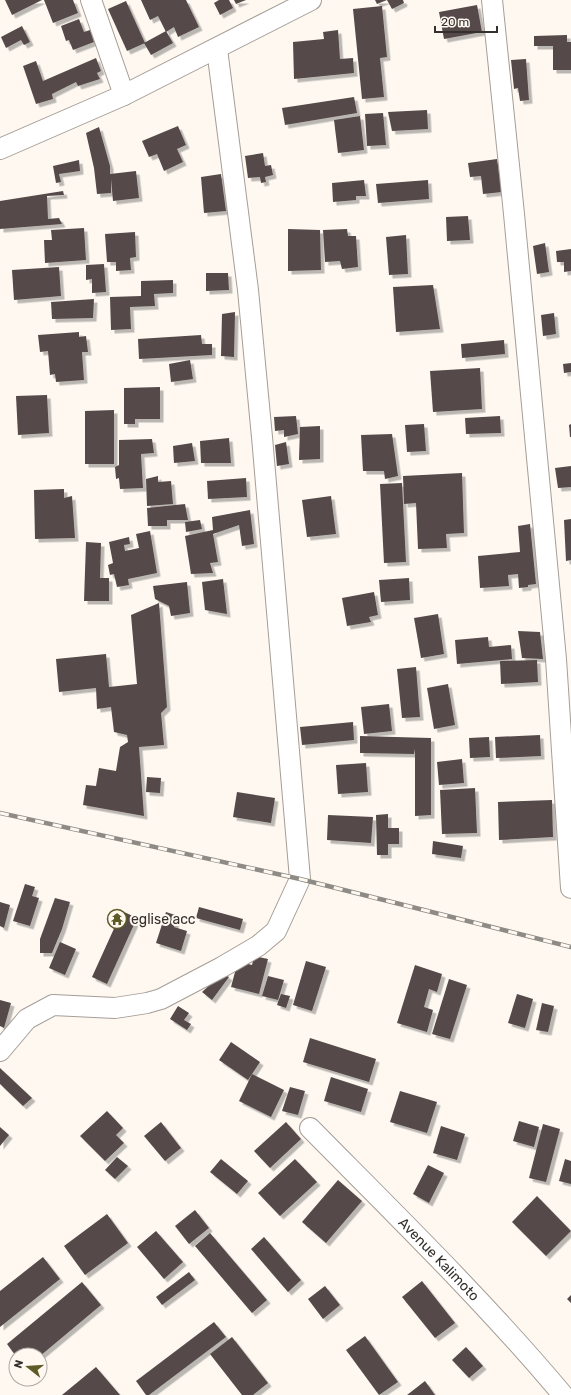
<svg xmlns="http://www.w3.org/2000/svg" width="571" height="1395" font-family="Rubik,sans-serif">
<defs>
<filter id="shadow"><feDropShadow dx="3.5" dy="3.5" stdDeviation="0" flood-color="#0004"/></filter>
</defs>
<rect width="100%" height="100%" fill="#fef8f1"/>
<g fill="#544a48" filter="url(#shadow)">
<path d="M5,0h37l-30,15z"/>
<path d="M44,0h29l5,13 -25,10z"/>
<path d="M141,0h45l13,27 -21,10 -4,-10 -8,5 -8,-16 -8,4z"/>
<path d="M219,0h10l4,8 -13,7 -6,-12z"/>
<path d="M234,0h12l-10,4z"/>
<path d="M375,0h12l-10,4z"/>
<path d="M387,0h16l1,3 -12,6z"/>
<path d="M126,1l19,42 -18,8 -19,-42z"/>
<path d="M477,5l5,27 -38,7 -5,-27z"/>
<path d="M382,6l5,51 -7,1 4,39 -22,2 -9,-90z"/>
<path d="M79,19l5,13 6,-2 4,12 -21,8 -4,-10 -3,1 -5,-15z"/>
<path d="M22,26l8,16 -6,3 -3,-5 -15,8 -5,-11z"/>
<path d="M338,30l2,29 13,-1 1,15 -60,6 -1,-37 31,-3 -1,-7z"/>
<path d="M166,31l7,12 -22,12 -7,-12z"/>
<path d="M567,35v7h4v28h-18v-24h-19v-10z"/>
<path d="M96,58l5,13 -4,2 3,6 -22,7 -2,-4 -24,12 1,5 -17,5 -13,-38 13,-5 7,20z"/>
<path d="M526,59l3,41 -9,1 -2,-13 -4,1 -3,-29z"/>
<path d="M354,97l3,16 -72,12 -3,-17z"/>
<path d="M427,110l1,19 -36,2 -4,-19z"/>
<path d="M383,113l3,32 -19,1 -2,-32z"/>
<path d="M360,116l4,34 -26,3 -4,-33z"/>
<path d="M178,126l8,19 -9,4 6,13 -19,9 -7,-17 -8,3 -7,-16z"/>
<path d="M99,127l11,39v8l26,-3 3,27 -26,3 -2,-22v14l-14,1 -3,-26 -8,-35z"/>
<path d="M263,153l2,13 6,-1 2,10 -8,2 1,5 -5,1 -1,-6 -12,1 -3,-22z"/>
<path d="M497,159l5,33 -19,2 -2,-18 -11,1 -2,-14z"/>
<path d="M79,160l1,11 -21,3 2,8 -5,1 -3,-17z"/>
<path d="M221,174l5,37 -22,2 -3,-36z"/>
<path d="M364,180l2,16h-10v4l-23,2 -1,-19z"/>
<path d="M428,180l1,19 -51,4 -2,-19z"/>
<path d="M63,191l1,4 -17,1 1,23 11,-1 3,6 -62,5v-28z"/>
<path d="M468,216l2,24 -23,1 -1,-24z"/>
<path d="M84,228l2,32 -41,3 -1,-23h8l-1,-10z"/>
<path d="M288,229l32,1 1,40 -33,1z"/>
<path d="M347,229l1,7h8l2,31 -16,2 -2,-8 -15,1 -2,-32z"/>
<path d="M135,232l1,25 -6,1 1,12 -15,1v-9h-9l-2,-28z"/>
<path d="M406,235l2,39 -19,1 -3,-38z"/>
<path d="M545,243l4,29 -12,2 -4,-28z"/>
<path d="M571,249v22l-7,1v-10h-7l-1,-11z"/>
<path d="M104,264l2,28 -14,1v-14l-6,1v-15z"/>
<path d="M59,267l2,29 -47,4 -2,-30z"/>
<path d="M206,273h22l1,17 -23,1z"/>
<path d="M173,280v13l-19,1 1,12 -25,1 1,22 -20,1 -1,-33 31,-1v-15z"/>
<path d="M433,285l7,44 -44,3 -3,-45z"/>
<path d="M94,299l-1,19 -41,1 -1,-17z"/>
<path d="M235,312l-1,45 -13,-1 1,-42z"/>
<path d="M554,313l2,21 -13,2 -2,-21z"/>
<path d="M79,332v5l7,-1 2,16h-6l2,28 -28,2 -1,-8 -5,1 -2,-24 -8,1 -2,-17z"/>
<path d="M201,335l1,9h10v11l-73,4 -1,-20z"/>
<path d="M504,340l1,14 -43,4 -1,-14z"/>
<path d="M190,360l3,19 -22,3 -2,-18z"/>
<path d="M571,363v9l-7,1 -1,-9z"/>
<path d="M480,368l2,41 -49,3 -3,-41z"/>
<path d="M160,387v32h-25v5h-11v-36z"/>
<path d="M47,395l2,38 -31,2 -2,-39z"/>
<path d="M114,410v54h-29v-53z"/>
<path d="M296,416l2,18 -14,3v-7l-9,1 -1,-14z"/>
<path d="M500,416l1,17 -35,1 -1,-16z"/>
<path d="M424,424l2,27 -19,1 -2,-27z"/>
<path d="M571,424v13h-1l-1,-12z"/>
<path d="M320,426v33l-21,1 1,-33z"/>
<path d="M392,434l6,42 -13,3 -1,-8h-21l-2,-36z"/>
<path d="M229,438l2,25h-30l-1,-22z"/>
<path d="M152,439l2,14 -13,1 2,34 -23,1 -1,-11 -3,1 -1,-12 4,-2v-25z"/>
<path d="M286,442l3,22 -12,2 -2,-21z"/>
<path d="M192,443l3,18 -21,2 -1,-17z"/>
<path d="M571,466v21l-13,1 -3,-20z"/>
<path d="M462,473l2,60 -18,1 1,14 -29,1 -2,-46 -12,1 -1,-28z"/>
<path d="M158,476v6l13,-1 2,23 -26,2 -1,-27z"/>
<path d="M246,478l1,19 -39,2 -1,-18z"/>
<path d="M402,483l4,79 -22,1 -4,-79z"/>
<path d="M64,489v9l8,-2 3,42 -40,1 -1,-49z"/>
<path d="M331,496l5,38 -29,3 -5,-37z"/>
<path d="M185,504l3,16h-21v6h-19l-1,-18z"/>
<path d="M250,510l4,34 -12,2 -3,-21 -26,9 5,28 -8,1 3,10 -22,1 -6,-38 28,-6 -1,-13z"/>
<path d="M571,519v41l-5,1 -2,-41z"/>
<path d="M200,520l2,9 -16,3 -1,-10z"/>
<path d="M530,524l6,60 -8,1v2l-9,1 -1,-14 -10,1 1,11 -29,2 -2,-32 42,-4 -2,-26z"/>
<path d="M150,531l7,42 -29,6 1,6 -12,2 -3,-13 -4,1 -2,-10 5,-2 -4,-21 20,-5 1,7 -6,1 1,6 14,-3 -3,-14z"/>
<path d="M86,542l15,1 -1,35h9v23h-25z"/>
<path d="M409,578l1,22 -29,2 -2,-22z"/>
<path d="M223,579l4,35 -22,-4 -3,-28z"/>
<path d="M187,582l3,31 -19,3 -2,-10 -14,-7 -2,-13z"/>
<path d="M374,592l4,23 -9,2 2,5 -24,4 -5,-28z"/>
<path d="M159,603l8,104 -6,6 3,32 -25,2 5,69 -61,-11 3,-20 10,1 3,-18 17,3 4,-24 8,-5 -1,-7 -13,-3 -3,-25 -14,2 -1,-21 -37,4 -3,-33 50,-5 3,33 28,-3 -6,-69z"/>
<path d="M438,614l6,40 -23,4 -7,-40z"/>
<path d="M518,631l22,1 3,27 -21,-1z"/>
<path d="M488,637l1,10 22,-2 1,14 -55,5 -2,-24z"/>
<path d="M537,660l1,22 -37,2 -1,-23z"/>
<path d="M416,667l4,50 -18,1 -5,-49z"/>
<path d="M448,684l7,41 -21,4 -7,-41z"/>
<path d="M389,704l3,27 -28,3 -3,-27z"/>
<path d="M353,722l1,18 -52,5 -2,-18z"/>
<path d="M540,735l1,21 -45,2 -1,-21z"/>
<path d="M360,736l71,2v77l-16,1v-67l-1,5 -54,-1z"/>
<path d="M489,737l1,20 -20,1 -1,-20z"/>
<path d="M462,759l2,24 -25,2 -2,-23z"/>
<path d="M366,763l2,29 -30,2 -2,-29z"/>
<path d="M147,777l14,1 -1,15 -14,-1z"/>
<path d="M475,788l2,45 -35,1 -2,-44z"/>
<path d="M237,792l38,6 -4,25 -38,-6z"/>
<path d="M552,800l1,37 -54,3 -1,-38z"/>
<path d="M388,814v14h11v16h-11v11h-11l-1,-40z"/>
<path d="M328,815l45,2 -2,26 -44,-3z"/>
<path d="M433,841l30,5 -2,12 -29,-4z"/>
<path d="M25,884l10,3 -3,9 7,2 -9,28 -17,-5z"/>
<path d="M55,898l15,4 -8,27 -10,24h-12v-14z"/>
<path d="M0,902l10,3 -6,23 -4,-2z"/>
<path d="M199,907l44,12 -3,11 -44,-12z"/>
<path d="M122,911l15,7 -30,66 -15,-7z"/>
<path d="M166,912l12,4 -4,11 13,4 -6,20 -25,-8z"/>
<path d="M60,942l16,7 -11,26 -16,-7z"/>
<path d="M254,956l14,3 -9,35 -28,-7 7,-26 14,4z"/>
<path d="M306,961l20,6 -14,44 -19,-6z"/>
<path d="M415,965l27,9 -5,18 -8,-3 -5,18 9,3 -6,22 -30,-9z"/>
<path d="M223,973l6,4 -17,23 -10,-8z"/>
<path d="M268,976l16,4 -6,20 -16,-4z"/>
<path d="M449,979l18,6 -17,54 -18,-5z"/>
<path d="M281,994l9,2 -4,12 -9,-3z"/>
<path d="M517,994l16,5 -8,29 -17,-5z"/>
<path d="M0,1000l11,3 -7,25 -4,-2z"/>
<path d="M542,1003l12,3 -6,26 -12,-2z"/>
<path d="M178,1006l11,7 -5,7 7,4 -4,6 -17,-11z"/>
<path d="M310,1038l66,21 -7,23 -66,-20z"/>
<path d="M231,1042l29,20 -12,18 -29,-20z"/>
<path d="M0,1068l32,30 -9,8 -23,-22z"/>
<path d="M252,1074l32,16 -13,27 -32,-16z"/>
<path d="M331,1077l37,12 -7,23 -37,-11z"/>
<path d="M290,1087l15,4 -7,24 -16,-4z"/>
<path d="M400,1091l37,11 -10,31 -37,-11z"/>
<path d="M107,1111l16,17 -7,7 8,8 -19,18 -25,-25z"/>
<path d="M519,1121l20,6 -5,20 -21,-6z"/>
<path d="M161,1122l20,26 -16,13 -21,-25z"/>
<path d="M286,1122l15,17 -31,29 -16,-17z"/>
<path d="M543,1124l17,5 -14,53 -17,-4z"/>
<path d="M441,1126l24,8 -8,26 -24,-7z"/>
<path d="M0,1127l9,8 -9,11z"/>
<path d="M117,1157l11,9 -13,13 -10,-9z"/>
<path d="M221,1159l27,22 -11,13 -27,-22z"/>
<path d="M295,1159l22,23 -37,34 -22,-23z"/>
<path d="M565,1159l6,2v23l-12,-3z"/>
<path d="M428,1165l16,8 -15,30 -16,-9z"/>
<path d="M338,1180l24,21 -36,42 -24,-21z"/>
<path d="M537,1196l34,35 -25,25 -34,-34z"/>
<path d="M195,1210l14,18 -20,16 -14,-18z"/>
<path d="M107,1214l21,29 -43,32 -21,-29z"/>
<path d="M156,1231l27,31 -19,17 -27,-32z"/>
<path d="M210,1233l57,67 -15,13 -57,-67z"/>
<path d="M264,1237l37,43 -13,12 -37,-43z"/>
<path d="M43,1257l17,22 -60,48v-36z"/>
<path d="M189,1272l6,8 -33,25 -6,-8z"/>
<path d="M422,1281l33,42 -20,15 -33,-41z"/>
<path d="M82,1282l19,23 -61,51 -25,-1 -8,-11z"/>
<path d="M325,1286l15,19 -17,14 -15,-20z"/>
<path d="M571,1295v8l-4,-4z"/>
<path d="M214,1322l12,15 -77,58h-3l-10,-14z"/>
<path d="M365,1336l33,46 -19,13 -33,-45z"/>
<path d="M232,1337l36,46 -15,12h-11l-32,-41z"/>
<path d="M466,1347l17,19 -14,12 -17,-18z"/>
<path d="M96,1367l24,28h-58z"/>
<path d="M425,1381l10,14h-28z"/>
</g>
<g fill="none" stroke-linecap="round" stroke-linejoin="round">
<defs>
<g id="minor">
<path d="M91,0l33,95"/>
<path d="M492,0l22,214 42,445 15,229"/>
<path d="M0,149l124,-54 187,-95"/>
<path d="M0,1051l27,-32 26,-14 62,3 32,-5 14,-4 61,-32 36,-21 18,-15 24,-52 -38,-442 -14,-147 -31,-241"/>
<path id="s1" d="M310,1128c86,87 174,173 253,267"/>
</g>
</defs>
<use href="#minor" stroke="#a59e97" stroke-width="22"/>
<use href="#minor" stroke="#fff" stroke-width="20"/>
<defs>
<path id="rail" d="M0,813l300,66 271,68"/>
</defs>
<use href="#rail" stroke="#8e8a85" stroke-width="4.5"/>
<use href="#rail" stroke="#fef8f1" stroke-width="3" stroke-dasharray="9" stroke-linecap="butt"/>
</g>
<defs>
<symbol id="temple-ring" viewBox="-11 -11 22 22"><circle r="9.5" fill="#fef8f1" stroke="#5e5b27" stroke-width="1.5"/><path d="M0-6L5-2H3V0L6.5 2.5H4V6H1.5V3h-3V6H-4V2.5H-6.5L-3 0V-2H-5Z" fill="#5e5b27"/></symbol>
</defs>
<g fill-rule="evenodd">
<use href="#temple-ring" x="106" y="908" width="22" height="22"/>
</g>
<g text-anchor="middle" stroke-width="4" stroke-linejoin="round" paint-order="stroke">
<g font-size="14" fill="#33302d" stroke="#fef8f1" text-anchor="start">
<text x="131" y="924">eglise acc</text>
</g>
<g font-size="14" fill="#33302d" stroke="#fef8f1">
<text dy="5" stroke="none"><textPath href="#s1" startOffset="184">Avenue Kalimoto</textPath></text>
</g>
</g>
<g transform="translate(28 1367) rotate(287)"><circle r="19" fill="#fef8f1" stroke="#ada8a3"/>
<path d="M0-3L7 15L0 10L-7 15Z" fill="#5e5b27"/>
<text y="-6" font-size="11" font-weight="bold" text-anchor="middle" fill="#33302d">N</text>
</g>
<path d="M435 26v6h62v-6" fill="none" stroke="#33302d" stroke-width="2"/>
<text x="441" y="26" font-size="12" fill="#33302d" stroke="#fef8f1" stroke-width="3" paint-order="stroke">20 m</text>
</svg>
